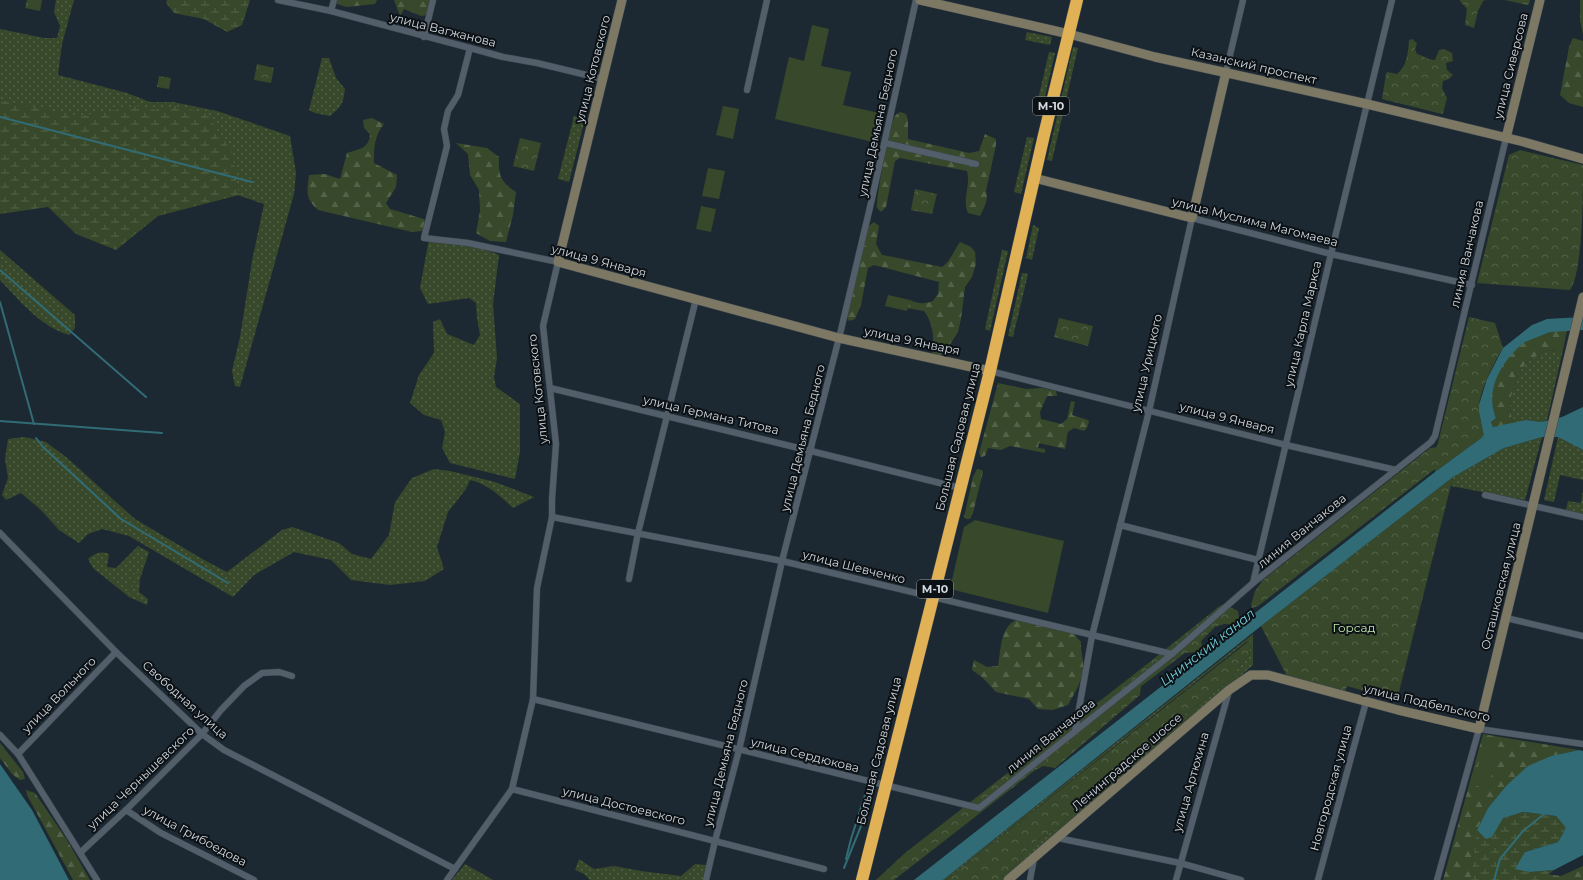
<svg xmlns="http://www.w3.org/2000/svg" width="1583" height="880" font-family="Montserrat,sans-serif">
<defs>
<pattern id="grass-dots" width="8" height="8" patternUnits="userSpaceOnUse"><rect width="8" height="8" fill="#37492a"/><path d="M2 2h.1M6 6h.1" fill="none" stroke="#536248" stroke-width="1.8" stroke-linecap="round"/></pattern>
<pattern id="forest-firs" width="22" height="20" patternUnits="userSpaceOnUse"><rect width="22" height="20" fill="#37492a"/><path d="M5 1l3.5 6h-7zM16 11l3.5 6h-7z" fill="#536248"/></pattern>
<pattern id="wetland-marsh" width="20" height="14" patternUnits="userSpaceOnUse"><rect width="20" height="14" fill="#37492a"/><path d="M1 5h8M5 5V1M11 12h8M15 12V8" fill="none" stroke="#536248"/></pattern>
<pattern id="park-crowns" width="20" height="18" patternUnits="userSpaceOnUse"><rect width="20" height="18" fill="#37492a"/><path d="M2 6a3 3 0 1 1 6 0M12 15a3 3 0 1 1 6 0" fill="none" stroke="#536248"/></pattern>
</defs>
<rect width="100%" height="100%" fill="#1d2932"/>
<g fill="url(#grass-dots)">
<path d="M56,0h18l-12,44 -4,31 69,18 23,9h23l44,9 73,25 6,37 -2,21 -54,193 -5,-1 -3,-15 8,-34 12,-76 12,-57 -48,-16 -168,6 -48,12v-177l44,9h13l3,-12 -6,-14z"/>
<path d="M1027,32l25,5 -2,8 -25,-5z"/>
<path d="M1073,47l5,1 -26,113 -5,-1z"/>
<path d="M1049,52l6,1 -13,56 -6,-1z"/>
<path d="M322,58h7l7,20 9,11c-2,15 -3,17 -15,27l-15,-3 -6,-3z"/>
<path d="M574,116l11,3 -16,63 -11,-3z"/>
<path d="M1027,137l7,1 -13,56 -7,-2z"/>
<path d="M1033,225l6,3 -7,32 -6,-2z"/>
<path d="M429,239l55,10 15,6 -6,49 4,54 -3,19 2,10 24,17v48l-5,27 -65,-16 -8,-15 3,-16 -4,-12 -17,-5 -14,-12 9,-28 15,-22 -1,-31 7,-3 7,15 27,11 6,-10 -3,-17 -1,-15 -7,-5 -41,6 -8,-16z"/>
<path d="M0,250l75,65v13l-6,7c-29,-9 -48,-33 -69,-55z"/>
<path d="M1002,250l6,1 -18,80 -5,-2z"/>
<path d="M1022,273l6,1 -15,63 -5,-1z"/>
<path d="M1563,350l-16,70 -6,2 -15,-2 -13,4 -4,-21 9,-29 9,-12 18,-11z"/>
<path d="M24,437l22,5 20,15 69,62 69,41 23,12 55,-42 10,-3 47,16 13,11 19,5 18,-24 6,-33 17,-24 22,-9 16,2 45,11 39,15 -21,11c-12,-11 -26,-25 -43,-28l-4,9 -18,23 -11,35 7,22 -19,12 -35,4 -39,-5 -20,-20 -37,-8 -40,23 -21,22 -104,-61 -27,-7 -14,5 -9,9 -20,-13 -18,-20 -20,-17 -15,7 -4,-5 6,-17 -3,-19 3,-20z"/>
<path d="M1542,437l-17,63 -74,-14 2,-9 51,-29z"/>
<path d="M1558,437l25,13v30l-23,-5 -6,27 -10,-2z"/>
<path d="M1583,490v24l-17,-4 2,-9 13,2z"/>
<path d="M138,546l11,6 -9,27 -1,13 9,7 -1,6 -18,-8 -36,-29 -5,-9c7,-6 13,-8 21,-5l-2,13 9,1z"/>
<path d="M1253,634v31l-250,215h-7l19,-15 9,-13 12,-11 23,-14 20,-22 26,-20 79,-70 42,-32 7,-7 5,-9 11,-11 2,-12 -2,-3 -3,1 -300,238h-3z"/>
<path d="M579,859l15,10 20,-3 27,5 40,5 14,-12 11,1 -3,15h-113l-6,-6 -9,-4z"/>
<path d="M465,864l28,16h-41z"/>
</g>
<g fill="url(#forest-firs)">
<path d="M336,0h41l-2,4 -28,3 -10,-3z"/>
<path d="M394,0h38l-4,15 -7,1 -17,-7 -4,7z"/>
<path d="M1580,0h3v35l-3,-14z"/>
<path d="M1573,38l10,3v66l-14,-4 -9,-8 9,-48z"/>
<path d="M900,112l6,2 2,6v19l61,14 10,-2 6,-17 11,5v6l-10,46c3,8 -2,17 -6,25l-12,-3c-6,-13 3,-28 -1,-42l-67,-13 -5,3 -9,46 -5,5 -4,-4c-1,-10 13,-85 18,-92 1,-2 3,-2 5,-4z"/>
<path d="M372,118l12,6c-10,12 -10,24 -10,39l23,12 -1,12 -10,16 4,6 34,10 2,5 -4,7 -10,1 -94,-22c-13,-12 -11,-18 -9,-35l16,-1 15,5 7,-26c12,-4 22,-4 23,-19l-6,-6 -1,-8z"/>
<path d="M456,143l31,5 12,9c-1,19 2,25 17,35l-3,23 -7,27 -16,-1 -14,-8 4,-22 -1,-21 -9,-15 -2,-21z"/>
<path d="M874,222l5,4 -3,18 6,11 6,1 54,11c8,-5 12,-17 18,-25l11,5 4,5 1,12 -4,13 -7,10 -4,32 -3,13 -14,22 -6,1 -6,-1c2,-17 2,-29 -8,-43l-18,-3 -5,-4 9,-4c8,4 15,4 23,1l5,-7 1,-12 -65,-17 -6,3 -7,37 -6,14 -6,2 -3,-5 23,-90z"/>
<path d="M1557,330l10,1 -4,19 -18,1 -18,11 -9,12 -9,29 4,21 -20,3 -2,-5 5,-4c-3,-7 -5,-14 -5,-21 1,-19 17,-45 34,-55 7,-4 24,-10 32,-12z"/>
<path d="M998,383l28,6 16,-1 14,3 1,5h-10l-7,16 1,7 20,5 6,-5 4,-18 4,1 -3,13 16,5 1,2 -2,6 -3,3 -10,-3 -6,4c-2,6 -1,10 -3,17l-26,-6 -1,5 7,1v4l-35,-7 -9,4 -13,-2 -3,8 -4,1 -2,-4z"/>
<path d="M977,469l5,1 1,2 -10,41 -3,6h-4l-2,-2 9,-40z"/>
<path d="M1016,620l57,13 8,9c-1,8 2,14 2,22 1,15 -8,28 -15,41l-15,5 -15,-1 -9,-10 -33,-7 -14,-15 -10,-7 2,-10 13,7 11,-1c3,-16 2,-38 18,-46z"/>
<path d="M1483,734l96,16 -28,6 -45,30 -18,22 -11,22 53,42 31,4 22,-10v14h-140z"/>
<path d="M0,743l23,29 2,7 -5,1 -8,-6 -12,-16z"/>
<path d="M26,790l9,3 32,47 23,40h-17l-46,-85z"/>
</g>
<g fill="url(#wetland-marsh)">
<path d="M167,0h83l-8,25 -15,7 -23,-13 -30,-6 -8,-10z"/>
<path d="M0,100l80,16 58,-10 19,4 18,-4 32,8 25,38 7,43 -81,21 -42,34 -40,-16 -28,-27 -48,7z"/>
<path d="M136,572l3,1 -7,12 1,4 -1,6 -5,-2 2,-5 -3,-1 1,-4z"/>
<path d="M1523,812l33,4 10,12 -8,14 -33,10 5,20 24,-2 -13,10h-70l6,-50 9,9 16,-21z"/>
</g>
<g fill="url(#park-crowns)">
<path d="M27,0h15l-2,11 -15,-3z"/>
<path d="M1460,0h26l-3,1 -5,10 -4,17 -9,-3 2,-16 -7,-8z"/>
<path d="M1505,0h25l-1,4 -2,1z"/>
<path d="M1412,39l5,4 -2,6 2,5c7,2 11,6 18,6l4,-10 5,-1 8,4 1,8 -7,2 1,7 6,5 -4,4 -6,2 -1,7 5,10 -4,15 -1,1 -60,-15 4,-25 1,-2 10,2c10,-8 11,-21 12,-34z"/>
<path d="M257,64l17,4 -3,15 -17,-3z"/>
<path d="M159,76l12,2 -2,11 -12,-2z"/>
<path d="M520,138l21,5 -7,28 -21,-5z"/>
<path d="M1520,150l63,15c0,27 0,107 -13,125l-93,-7 32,-128z"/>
<path d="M915,189l22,5 -5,20 -21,-4z"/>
<path d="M1469,317l26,6 8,25c-9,14 -26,48 -24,64 1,8 4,16 5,24l-49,36v-3l-177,137 -6,2 -1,-3 4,-14 8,-11 167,-132 7,-1z"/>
<path d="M1059,318l34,8 -5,20 -34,-9z"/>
<path d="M1453,477l-56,223 -50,-14 -2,7 -58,-17 -26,-50z"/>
<path d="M1221,605l9,2 8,4 1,7 -1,7 -14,-1 -9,3 -14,14 1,6 -4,5 -13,1 -41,31 -3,2 -1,9 -85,73 -12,-2 -9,5 -140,109h-18l29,-27 109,-85 58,-49 29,-19 50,-39z"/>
<path d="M1249,641l2,2 -2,13 -11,11 -5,9 -7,7 -42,32 -79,70 -26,20 -20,22 -23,14 -12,11 -9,13 -19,15h-50z"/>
</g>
<g fill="#37492a">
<path d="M812,25l17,4 -8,37 30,6 -8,33 41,9 -7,29 -102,-24 14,-62 15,4z"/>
<path d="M723,106l16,3 -6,30 -17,-4z"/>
<path d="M708,168l17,3 -6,28 -17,-3z"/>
<path d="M701,206l15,3 -5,23 -15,-3z"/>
<path d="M888,295l22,5 -3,11 -22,-5z"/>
<path d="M975,520l89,21 -16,72 -98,-24 14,-62z"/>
<path d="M1484,743l15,4 -11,42 -15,-4z"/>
</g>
<g fill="#316c76">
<path d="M1583,317v13l-33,2 -25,10c-23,18 -41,48 -29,76l-5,4 2,5 33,-7 15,2 21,-5 21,-10v43l-25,-13h-16l-38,11 -51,29 -192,149 -318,254h-29l521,-408 49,-36 -5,-24v-7l8,-26 16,-31 29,-23 15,-6z"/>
<path d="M1579,750l4,1v104l-29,15 -24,2 -15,-3 10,-17 33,-10 8,-14 -10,-12 -33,-4 -20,6 -11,19 -6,2 -9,-9 11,-22 18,-22 22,-20 23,-10z"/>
<path d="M0,764l32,46 37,70h-69z"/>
</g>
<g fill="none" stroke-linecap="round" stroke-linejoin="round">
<g stroke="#316c76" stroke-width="2">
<path d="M0,117l252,65"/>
<path d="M0,270l146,127"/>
<path d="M0,302l34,122"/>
<path d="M0,421l162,12"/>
<path d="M36,438l7,9 78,72 107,64"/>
<path d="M846,859l5,-20 14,-44"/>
<path d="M844,868l17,-42 10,-33"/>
<path d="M1494,880l6,-21 23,-28 21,-17"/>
</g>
<defs>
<g id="street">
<path d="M278,0l53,11 139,37 33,9 34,6 66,16"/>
<path d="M331,11l3,-11"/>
<path d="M424,37l9,-37"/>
<path d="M1226,72l17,-72"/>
<path d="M747,90l20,-90"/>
<path d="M885,143l91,21"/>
<path d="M990,371l296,74 110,25"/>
<path d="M550,388l261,63 149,37"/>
<path d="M1485,495l98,22"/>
<path d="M552,517l230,44 390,93"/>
<path d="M1120,525l138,35"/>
<path d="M0,533l116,119 86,82 22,16 231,119"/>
<path d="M629,579l9,-46 58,-234"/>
<path d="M1253,583l78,-329 61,-254"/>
<path d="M1506,618l77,18"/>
<path d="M533,699l446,109 193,-154 81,-71 178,-141 4,-6 71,-298"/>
<path d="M1075,731l17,-95 57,-225 43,-193 139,36 141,31"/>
<path d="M0,735l18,19 79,126"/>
<path d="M18,754l98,-102"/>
<path d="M512,789l312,80"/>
<path d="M126,810l35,23 93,47"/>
<path d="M1058,838l122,25 61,17"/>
<path d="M81,852l45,-42 76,-76 19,-24 23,-24 18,-13 17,-1 13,4"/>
<path d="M447,880l65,-91 21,-90 4,-111 15,-71v-18l4,-55 -13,-118 15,-64 -90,-19 -44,-5 23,-92 -3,-17 4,-18 10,-16 12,-47"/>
<path d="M706,880l9,-39 24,-91 43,-189 59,-231 30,-127 45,-203"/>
<path d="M1030,880l4,-22"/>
<path d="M1176,880l53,-189"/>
<path d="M1318,880l48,-178"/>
<path d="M1437,880l42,-151 104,15"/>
</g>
<g id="secondary">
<path d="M622,0l-64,262 281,76 151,33"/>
<path d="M920,0l149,34 86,23 212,47 157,38 59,17"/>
<path d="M1506,138l34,-138"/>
<path d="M1034,178l158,40 34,-146"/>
<path d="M1008,880l221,-190 22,-15h17l130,35 81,19 104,-432"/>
</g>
<path id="highway" d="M862,880l128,-509 54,-236 33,-135"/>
</defs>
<use href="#street" stroke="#3b454d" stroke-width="7"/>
<use href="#secondary" stroke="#3b454d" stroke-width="10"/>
<use href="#highway" stroke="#3b454d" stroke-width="13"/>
<use href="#street" stroke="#525f6a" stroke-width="6"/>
<use href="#secondary" stroke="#7d7864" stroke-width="9"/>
<use href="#highway" stroke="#e1b156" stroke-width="12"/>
</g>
<g text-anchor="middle" stroke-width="4" stroke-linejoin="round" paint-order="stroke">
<g fill="#0c1115" stroke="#959ca2" stroke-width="1">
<rect x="1033" y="97" width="36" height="18" rx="3"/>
<rect x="917" y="580" width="36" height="18" rx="3"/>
</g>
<g font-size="11" font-weight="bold" fill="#d0d8de">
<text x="1051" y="110">М-10</text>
<text x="935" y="593">М-10</text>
</g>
<g font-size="12" fill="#d0d8de" stroke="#0c1115">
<text transform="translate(443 30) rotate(14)" y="4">улица Вагжанова</text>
<text transform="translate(1254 66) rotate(13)" y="4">Казанский проспект</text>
<text transform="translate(1511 66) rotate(-76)" y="4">улица Сиверсова</text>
<text transform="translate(593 69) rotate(-76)" y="4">улица Котовского</text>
<text transform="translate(878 123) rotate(-78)" y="4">улица Демьяна Бедного</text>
<text transform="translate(1255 222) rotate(14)" y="4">улица Муслима Магомаева</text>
<text transform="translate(1467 254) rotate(-77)" y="4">линия Ванчакова</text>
<text transform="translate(599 261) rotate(15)" y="4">улица 9 Января</text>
<text transform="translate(1303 324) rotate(-77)" y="4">улица Карла Маркса</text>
<text transform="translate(912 341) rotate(12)" y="4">улица 9 Января</text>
<text transform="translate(1147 363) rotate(-77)" y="4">улица Урицкого</text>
<text transform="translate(538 389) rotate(-96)" y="4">улица Котовского</text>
<text transform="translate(711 415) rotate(13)" y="4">улица Германа Титова</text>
<text transform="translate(1227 418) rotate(14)" y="4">улица 9 Января</text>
<text transform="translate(958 437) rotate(-76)" y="4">Большая Садовая улица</text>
<text transform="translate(803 438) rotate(-76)" y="4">улица Демьяна Бедного</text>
<text transform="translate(1302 531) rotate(-39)" y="4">линия Ванчакова</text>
<text transform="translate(854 567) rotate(14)" y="4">улица Шевченко</text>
<text transform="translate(1501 586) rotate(-76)" y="4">Осташковская улица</text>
<text transform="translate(59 695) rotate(-46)" y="4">улица Вольного</text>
<text transform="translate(185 700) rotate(42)" y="4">Свободная улица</text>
<text transform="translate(1427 703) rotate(13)" y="4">улица Подбельского</text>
<text transform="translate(1051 736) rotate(-39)" y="4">линия Ванчакова</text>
<text transform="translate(879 751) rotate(-76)" y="4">Большая Садовая улица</text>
<text transform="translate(726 753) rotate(-76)" y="4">улица Демьяна Бедного</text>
<text transform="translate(805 755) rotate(14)" y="4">улица Сердюкова</text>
<text transform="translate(1127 762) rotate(-41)" y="4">Ленинградское шоссе</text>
<text transform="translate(141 778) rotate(-44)" y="4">улица Чернышевского</text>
<text transform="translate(1191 782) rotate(-74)" y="4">улица Артюхина</text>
<text transform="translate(1331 788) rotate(-75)" y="4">Новгородская улица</text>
<text transform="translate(624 806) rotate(14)" y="4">улица Достоевского</text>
<text transform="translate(195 836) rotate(28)" y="4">улица Грибоедова</text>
</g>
<g font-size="12" fill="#c1e7a8" stroke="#0c1115">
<text x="1354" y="632">Горсад</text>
</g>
<g font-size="13" font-style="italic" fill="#70d0df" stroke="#0c1115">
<text transform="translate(1207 647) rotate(-38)" y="5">Цнинский канал</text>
</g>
</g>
</svg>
